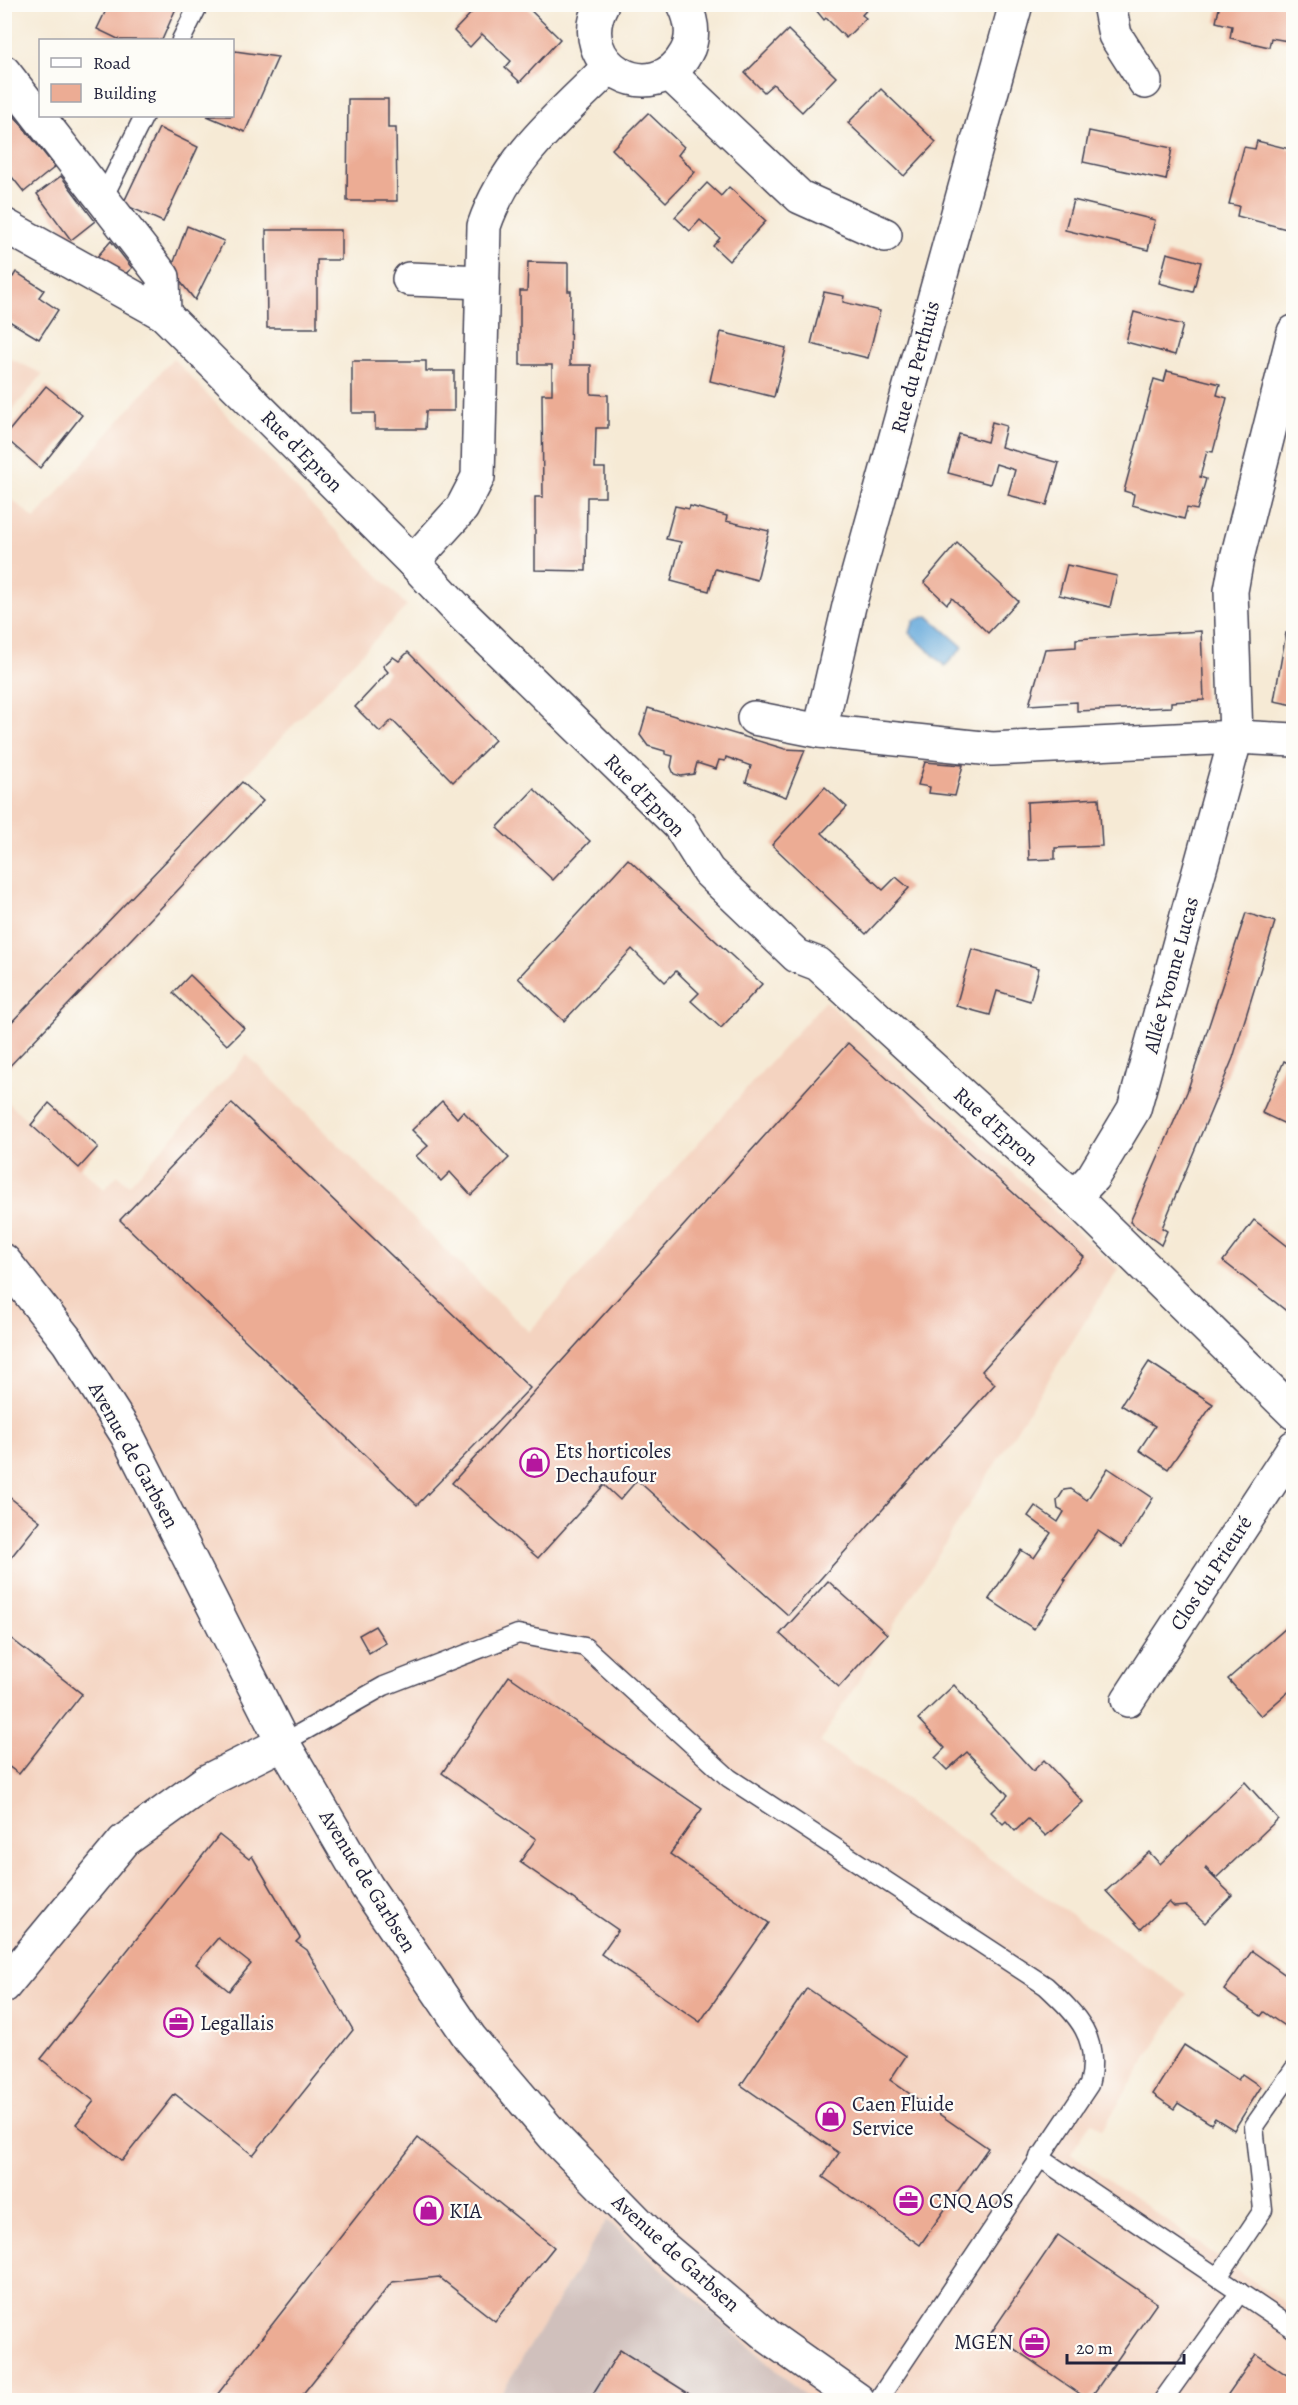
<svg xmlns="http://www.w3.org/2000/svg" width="1298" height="2405" font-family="Alegreya,serif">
<rect width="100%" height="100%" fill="#fdfcf7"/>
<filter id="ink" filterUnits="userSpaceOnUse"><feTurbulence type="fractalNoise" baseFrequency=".0167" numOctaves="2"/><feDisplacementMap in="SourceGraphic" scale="12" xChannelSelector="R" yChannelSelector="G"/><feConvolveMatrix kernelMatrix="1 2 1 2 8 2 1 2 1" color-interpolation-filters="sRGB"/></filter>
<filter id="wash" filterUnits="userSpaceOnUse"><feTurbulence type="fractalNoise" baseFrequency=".008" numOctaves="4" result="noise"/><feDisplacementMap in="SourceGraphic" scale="24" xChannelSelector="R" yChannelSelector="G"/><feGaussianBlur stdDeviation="1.35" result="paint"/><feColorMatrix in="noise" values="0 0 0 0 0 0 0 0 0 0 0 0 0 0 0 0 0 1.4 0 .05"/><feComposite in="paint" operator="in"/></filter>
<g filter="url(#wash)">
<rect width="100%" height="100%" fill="#f6ead5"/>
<g fill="#f4d3c0">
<path d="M5,356l38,18 -38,45z"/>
<path d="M173,358l234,248 -402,421v-533l30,25z"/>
<path d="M825,1001l293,268 -298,473 367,252 -85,136 -11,-8 -20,32 222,155v91h-483l-203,-180 -110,180h-492l-1,-1301 100,90 14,-14 11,10 118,-130 282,277z"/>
</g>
<path fill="#d0c0bc" d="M607,2220l203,180h-313z"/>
<path fill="#67aadb" stroke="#44668b" stroke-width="1.5" d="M928,616l35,31 -18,19 -35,-33 4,-13z"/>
<g id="blocks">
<g fill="#ecac94" fill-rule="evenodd">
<path d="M109,4h65l3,2 -15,34h-42l-23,-11z"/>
<path d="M480,4h44l36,35 -40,43 -15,-14 6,-7 -29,-27 -12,13 -16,-16z"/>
<path d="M811,4h61l-10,11 4,3 -20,20 -20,-20 -2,2z"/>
<path d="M1220,4h74v38l-23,-4 -2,9 -39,-9 2,-12 -16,-4z"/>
<path d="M788,30l48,47 -34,35 -29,-28 -9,8 -19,-19z"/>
<path d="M235,51l43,6 -33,75 -38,-16h25v-59z"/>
<path d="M881,89l55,53 -32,34 -56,-53z"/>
<path d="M348,99h40v29h8l1,73h-50z"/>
<path d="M4,103l51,64 -31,25 -20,-25z"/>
<path d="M648,113l36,34 -6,8 17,17 -29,30 -54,-53z"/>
<path d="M159,128l39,19 -35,75 -40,-18z"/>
<path d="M1089,131l83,17 -6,32 -83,-18z"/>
<path d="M1257,141l37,9v81l-57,-15 2,-10 -10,-2 15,-57 11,2z"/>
<path d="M61,176l34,45 -24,19 -34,-46z"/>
<path d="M707,183l14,13 8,-9 37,34 -37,40 -16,-15 7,-8 -20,-18 -10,11 -15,-14z"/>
<path d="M1073,200l82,20 -7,30 -83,-20z"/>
<path d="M187,226l37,15 -29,59 -24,-30z"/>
<path d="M266,230h75v30h-24v68h-50z"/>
<path d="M111,241l21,27 -9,8 -28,-17z"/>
<path d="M1167,253l34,9 -8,30 -34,-9z"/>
<path d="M528,262l40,1v28h3l-1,74h21v29l17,1v33h-12l-1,40h10v29h-18l-1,74 -51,-1v-73h8l-1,-103h10v-29h-32v-74h7z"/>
<path d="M4,271l9,6 3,-5 28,18 -5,7 19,13 -19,29 -35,-21z"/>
<path d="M824,292l20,4 -1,6 37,9 -12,47 -57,-14z"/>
<path d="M1134,312l49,13 -8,30 -49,-13z"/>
<path d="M721,332l65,16 -12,49 -64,-16z"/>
<path d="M352,361h74v10h28v40h-28l-1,18h-50v-16h-23z"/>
<path d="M1167,371l53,13 -3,11 10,3 -14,54 -6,-1 -7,26 6,2 -9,31 -10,-2 -3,11 -52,-14 2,-11 -10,-3 30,-112 10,3z"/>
<path d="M46,386l36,29 -42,53 -36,-31z"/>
<path d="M992,422l14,4 -5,21 58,16 -12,42 -39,-10 7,-25 -19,-6 -6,20 -42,-11 11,-39 28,8z"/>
<path d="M675,506l14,3 1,-3 37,10 -1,5 43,10 -12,49 -42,-11 -6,22 -38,-10 10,-39 -15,-3z"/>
<path d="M957,543l61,58 -30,32 -36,-35 -5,6 -23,-22z"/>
<path d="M1067,565l50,11 -7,31 -51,-12z"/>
<path d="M1201,631l3,69 -33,2v5l-94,4v-9l-48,3 16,-56 31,-2v-8z"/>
<path d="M1286,633l8,2v70l-20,-4z"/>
<path d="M408,652l87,88 -42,42 -61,-62 -12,12 -25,-25 33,-35 -5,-6 10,-9 6,4z"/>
<path d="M648,708l137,41 20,1 -19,47 -40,-15 5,-16 -25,-9 -1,4 -6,-1 -3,9 -19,-6 -3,11 -13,2 -7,-2 -3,-7 2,-11 -8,-2v-3l-17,-5 -8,-11z"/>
<path d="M925,762l38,3 -8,31 -26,-3 1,-6 -12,-2z"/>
<path d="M242,782l21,19 -259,271v-42z"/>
<path d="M825,787l22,20 -25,26 61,57 13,-13 13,11 -43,46 -94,-89z"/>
<path d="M534,789l56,52 -37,39 -56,-52z"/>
<path d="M1099,798l3,48 -47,2v11l-26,1 -2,-58z"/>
<path d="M628,859l134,125 -41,44 -30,-27 8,-8 -23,-22 -11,11 -33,-33 -68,72 -46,-43z"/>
<path d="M1246,913l29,9 -42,136 -71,170 5,3 -6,14 -31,-23 57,-130z"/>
<path d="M972,949l67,19 -9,33 -33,-10 -7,24 -34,-9z"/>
<path d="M190,975l54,53 -17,17 -54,-52z"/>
<path d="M848,1043l236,214 -102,114 13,13 -207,231 -151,-135 -17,20 -16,-15 -66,73 -86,-75z"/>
<path d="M1284,1061l10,5v62l-32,-15z"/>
<path d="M442,1101l15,17 6,-7 46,47 -38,37 -21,-23 -9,9 -25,-25 12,-10 -16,-16z"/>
<path d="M49,1103l49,44 -19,21 -48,-43z"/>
<path d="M232,1103l298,285 -113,117 -297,-285z"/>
<path d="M1254,1220l40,31v66l-71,-56z"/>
<path d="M1149,1362l64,42 -45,65 -29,-19 16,-24 -34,-21z"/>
<path d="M1108,1468l45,30 -31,49 -24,-16 -34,48 2,1 -32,49 -45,-30 32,-49 13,8 17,-25 -23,-17 7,-10 23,16 6,-10 -6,-3 -1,-8 7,-11 7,-1 16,11z"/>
<path d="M4,1493l36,28 -36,45z"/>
<path d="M828,1581l59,53 -48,53 -59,-53z"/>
<path d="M1294,1621v66l-33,29 -33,-37z"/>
<path d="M375,1626l11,17 -17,10 -10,-18z"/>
<path d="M4,1633l78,61 -63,80 -15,-11z"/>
<path d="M509,1676l193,133 -32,45 99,69 -69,99 -99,-68 17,-24 -98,-68 16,-23 -94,-66z"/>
<path d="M954,1685l79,86 11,-11 39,42 -37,34 -18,-17 -13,12 -9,-10 -3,3 -12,-12 17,-17 -41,-43 -20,18 -12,-12 10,-10 -27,-29z"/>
<path d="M1245,1782l33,37 -62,59 -10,-11 -1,2 27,26 -27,28 -18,-17 -13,1 -5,-5 -28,27 -35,-38 43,-39 11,12z"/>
<path d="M219,1835l30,24 3,-3 48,82 -4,4 11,8 46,80 -100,125 -78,-61 -53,67 -46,-37 18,-23 -53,-42zM218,1938l33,26 -22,27 -33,-27z"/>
<path d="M1252,1951l42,30v45l-5,-3 -3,4 -22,-15 -3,4 -37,-26z"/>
<path d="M807,1988l99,68 -16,24 98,68 -68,97 -97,-68 16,-24 -98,-68z"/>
<path d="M1184,2045l54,35 4,-6 19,13 -27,43 -19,-12 -4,6 -33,-21 -4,6 -21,-15z"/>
<path d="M418,2138l136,109 -59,74 -56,-44 -47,5 -94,118h-85z"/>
<path d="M1058,2235l99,68 -68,97 -98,-67z"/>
<path d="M620,2350l79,50h-110z"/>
<path d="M1256,2354l38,26v20h-70z"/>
</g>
</g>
</g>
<g filter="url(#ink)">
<use href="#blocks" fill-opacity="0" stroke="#424052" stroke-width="1.5"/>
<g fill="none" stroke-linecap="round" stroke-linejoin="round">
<defs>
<g id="service">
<path d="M181,40l18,-36"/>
<path d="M103,198l41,-82"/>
<path d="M283,1743l101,-57 134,-52 67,13 144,131 317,208c32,30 55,52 43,99l-211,315"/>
<path d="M1039,2157l255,172"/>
<path d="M1218,2277l45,-67 -9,-84 40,-57"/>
<path d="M1163,2400l77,-108"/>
</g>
<g id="minor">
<path d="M602,4c-33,62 53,107 84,49 9,-16 6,-33 -2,-49"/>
<path d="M1109,4l6,31 30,47"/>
<path d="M4,72l159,205 1,37"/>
<path d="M669,73l131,124 85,38"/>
<path d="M4,225l160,89 249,248 48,51 218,212 29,46 89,85 21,8 256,233 220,216"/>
<path d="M409,279l74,3"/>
<path d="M413,562l49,-54 16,-31 6,-251c23,-68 76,-110 125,-159"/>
<path d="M754,718l66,13 172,18 244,-12 58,3"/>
<path d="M820,731l29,-125 167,-602"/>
<path d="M1074,1197l19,-20 41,-68 102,-372 -5,-146 6,-33 57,-226"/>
<path d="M1128,1700l166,-253"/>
<path d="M4,1986l120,-145 83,-60 76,-38"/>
</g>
<path id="secondary" d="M4,1261l64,81 59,93 156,308 84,144 103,151 89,104 101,103 109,92 89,63"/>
</defs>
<use href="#service" stroke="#424052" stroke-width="21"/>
<use href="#minor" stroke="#424052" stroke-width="36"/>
<use href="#secondary" stroke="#424052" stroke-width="36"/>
<use href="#service" stroke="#fff" stroke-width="18"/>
<use href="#minor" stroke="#fff" stroke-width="33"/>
<use href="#secondary" stroke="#fff" stroke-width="33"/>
</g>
</g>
<defs>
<symbol id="shop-ring" viewBox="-11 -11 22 22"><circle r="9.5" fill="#fdfcf7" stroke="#b5179e" stroke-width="1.5"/><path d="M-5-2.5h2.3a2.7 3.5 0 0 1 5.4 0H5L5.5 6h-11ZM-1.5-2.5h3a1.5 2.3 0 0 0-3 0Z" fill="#b5179e"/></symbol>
<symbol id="office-ring" viewBox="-11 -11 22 22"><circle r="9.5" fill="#fdfcf7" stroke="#b5179e" stroke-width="1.5"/><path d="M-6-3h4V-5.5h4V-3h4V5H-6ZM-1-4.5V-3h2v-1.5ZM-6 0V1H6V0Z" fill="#b5179e"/></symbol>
</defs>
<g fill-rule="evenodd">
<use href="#shop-ring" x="518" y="1446" width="33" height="33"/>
<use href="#office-ring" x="162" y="2006" width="33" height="33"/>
<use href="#shop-ring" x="814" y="2100" width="33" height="33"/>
<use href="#office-ring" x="892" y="2184" width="33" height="33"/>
<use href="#shop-ring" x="412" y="2194" width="33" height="33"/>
<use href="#office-ring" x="1018" y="2326" width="33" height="33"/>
</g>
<g text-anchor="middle" stroke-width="4.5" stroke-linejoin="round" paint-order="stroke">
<g font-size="21" fill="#22223b" stroke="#fdfcf7">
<text transform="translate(915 367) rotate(-75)" y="7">Rue du Perthuis</text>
<text transform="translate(302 451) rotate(45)" y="7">Rue d'Epron</text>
<text transform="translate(645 795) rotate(46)" y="7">Rue d'Epron</text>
<text transform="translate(1171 975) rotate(-75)" y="7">Allée Yvonne Lucas</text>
<text transform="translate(996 1126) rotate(42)" y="7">Rue d'Epron</text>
<text transform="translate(134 1455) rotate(61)" y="7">Avenue de Garbsen</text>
<text transform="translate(1211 1573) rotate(-57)" y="7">Clos du Prieuré</text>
<text transform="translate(368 1881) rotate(58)" y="7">Avenue de Garbsen</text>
<text transform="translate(676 2253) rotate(42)" y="7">Avenue de Garbsen</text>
</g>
<g font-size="21" fill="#22223b" stroke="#fdfcf7" text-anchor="start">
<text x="555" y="1458">Ets horticoles<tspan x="555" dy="24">Dechaufour</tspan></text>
<text x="200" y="2030">Legallais</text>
<text x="852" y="2111">Caen Fluide<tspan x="852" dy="24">Service</tspan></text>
<text x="929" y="2208">CNQ AOS</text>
<text x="449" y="2218">KIA</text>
<text x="1013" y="2349" text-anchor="end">MGEN</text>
</g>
</g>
<rect width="1298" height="2405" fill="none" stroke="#fdfcf7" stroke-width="24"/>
<rect x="39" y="39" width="195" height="78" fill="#fdfcf7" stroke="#a5a5ac" stroke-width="1.5"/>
<rect x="51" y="58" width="30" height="9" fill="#ffffff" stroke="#a5a5ac" stroke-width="1.5"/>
<text x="93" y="69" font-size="18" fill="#22223b">Road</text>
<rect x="51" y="84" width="30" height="18" fill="#ecac94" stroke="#a5a5ac" stroke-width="1.5"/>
<text x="93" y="99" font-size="18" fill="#22223b">Building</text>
<path d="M1067 2354v9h117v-9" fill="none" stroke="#22223b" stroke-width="3"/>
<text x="1076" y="2354" font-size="18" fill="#22223b" stroke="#fdfcf7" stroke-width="4.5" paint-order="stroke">20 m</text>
</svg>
